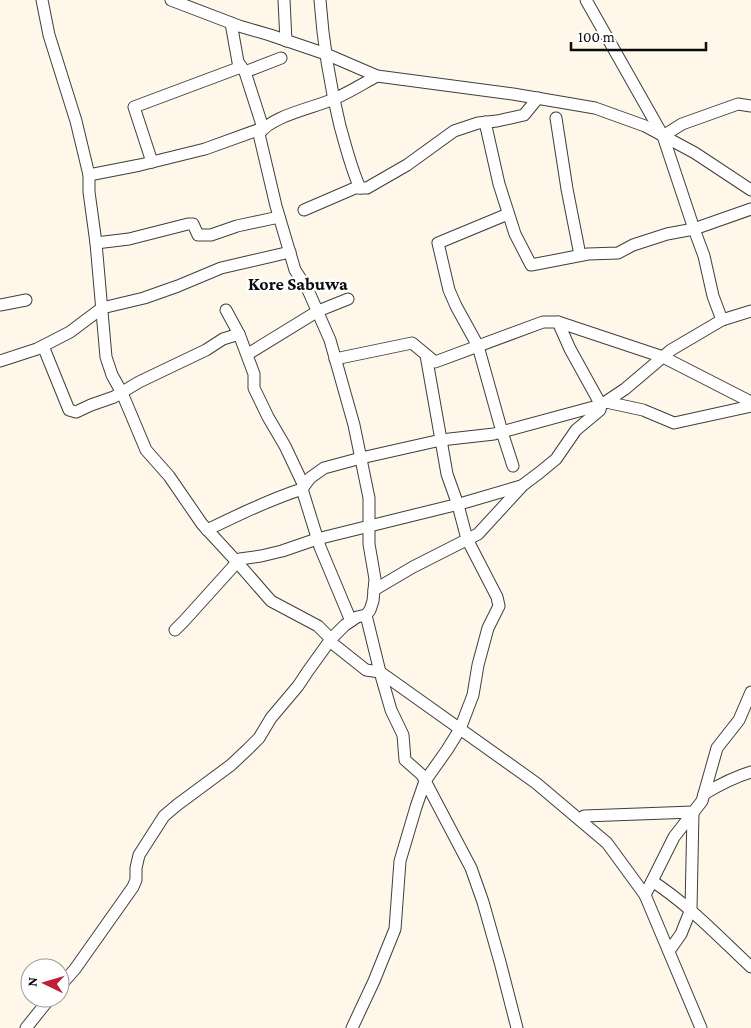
<svg xmlns="http://www.w3.org/2000/svg" width="751" height="1028" font-family="'Crimson Pro',serif">
<rect width="100%" height="100%" fill="#fff8ea"/>
<g fill="none" stroke-linecap="round" stroke-linejoin="round">
<defs>
<g id="minor">
<path d="M42,0l7,35 27,86 13,54v17l7,51 10,114 6,18 10,18 24,57 23,26 33,48 35,38 34,39 47,25 13,13 1,4 34,27 14,2 11,38 12,25 2,25 17,15 49,93 12,34 17,60 17,66"/>
<path d="M171,0l68,26 31,9 56,19 51,22 136,18 82,14 50,18 50,27 56,37"/>
<path d="M284,0l2,41"/>
<path d="M320,0c3,42 10,85 20,126 6,21 11,42 20,62"/>
<path d="M586,0l77,136 31,93 57,-20"/>
<path d="M245,72l36,-14"/>
<path d="M556,118l11,71 13,66"/>
<path d="M485,122l14,62 16,50 16,31 57,-11 30,-1 15,-8 34,-11 27,-5 10,27 9,40 9,24"/>
<path d="M663,136l19,-12 56,-20 13,2"/>
<path d="M152,162l-18,-55 107,-40"/>
<path d="M89,175l51,-10 65,-16 58,-21 -18,-56 -7,-10 -7,-39"/>
<path d="M304,210l51,-22h12l40,-23 47,-34 24,-8 19,-2 27,-6 14,-17"/>
<path d="M508,214l-70,29 11,47 7,16 22,40 24,86 11,34"/>
<path d="M96,243l33,-4 59,-15h5l5,11h13l26,-9 42,-9"/>
<path d="M0,305l26,-5"/>
<path d="M226,310l13,24"/>
<path d="M43,346l26,64 7,2 15,-7 23,-8 25,-15 67,-32 17,-11 16,-5 15,40v14l14,29 17,29 19,40"/>
<path d="M248,354l70,-43 30,-12"/>
<path d="M335,359l77,-16 23,19 108,-40h15l105,35 88,45"/>
<path d="M0,361l37,-12 33,-17 32,-24 42,-10 34,-12 43,-18 69,-16"/>
<path d="M606,402l37,8 31,13 77,-17"/>
<path d="M207,530c31,-15 62,-30 95,-41"/>
<path d="M374,590l39,-23 65,-33 45,-49 16,-12 17,-14 20,-29 24,-20 1,-5 -31,-56 -12,-27"/>
<path d="M366,615l14,57 156,111 71,60 38,52 56,133"/>
<path d="M351,621l-31,-74 -18,-58 8,-11 14,-10 37,-10 80,-18 53,-6 107,-29 24,-16 46,-39 51,-30 29,-9"/>
<path d="M175,630l9,-9 56,-62 21,-3 21,-5 35,-12 146,-36 58,-17"/>
<path d="M704,794c15,-9 30,-17 47,-22"/>
<path d="M584,816l109,-4 -2,97 -10,25 -12,17"/>
<path d="M652,881c37,24 67,56 99,86"/>
<path d="M645,895l29,-58 28,-36 15,-53 22,-28 12,-28"/>
<path d="M60,986l15,-17 58,-82 3,-7v-12l3,-13 25,-39 13,-11 54,-40 17,-16 11,-11 12,-20 27,-32 10,-15 23,-32 14,-14 12,-8 9,-2 4,-5 3,-9 2,-22 -6,-35v-46l-15,-73 -24,-85 -22,-50 -13,-20 -19,-64 -17,-72c13,-19 56,-26 77,-36 14,-6 28,-15 41,-22"/>
<path d="M26,1028l24,-30"/>
<path d="M352,1028l22,-47 21,-52 5,-68 16,-54 9,-26 22,-31 13,-21 13,-34 5,-30 10,-37 11,-22 -2,-9 -30,-58 -9,-34 -11,-31 -21,-119"/>
</g>
</defs>
<use href="#minor" stroke="#3e3e3e" stroke-width="13"/>
<use href="#minor" stroke="#fff" stroke-width="11"/>
</g>
<g text-anchor="middle" stroke-width="5" stroke-linejoin="round" paint-order="stroke">
<g font-size="18" font-weight="bold" fill="#0b0b0b" stroke="#fff">
<text x="298" y="290">Kore Sabuwa</text>
</g>
</g>
<g transform="translate(45 983) rotate(275)"><circle r="24" fill="#ffffff" stroke="#9d9d9d"/>
<path d="M0-4L9 19L0 12L-9 19Z" fill="#bf1f3a"/>
<text y="-8" font-size="14" font-weight="bold" text-anchor="middle" fill="#0b0b0b">N</text>
</g>
<path d="M571 42v8h135v-8" fill="none" stroke="#0b0b0b" stroke-width="2.5"/>
<text x="578" y="42" font-size="15" fill="#0b0b0b" stroke="#ffffff" stroke-width="4" paint-order="stroke">100 m</text>
</svg>
